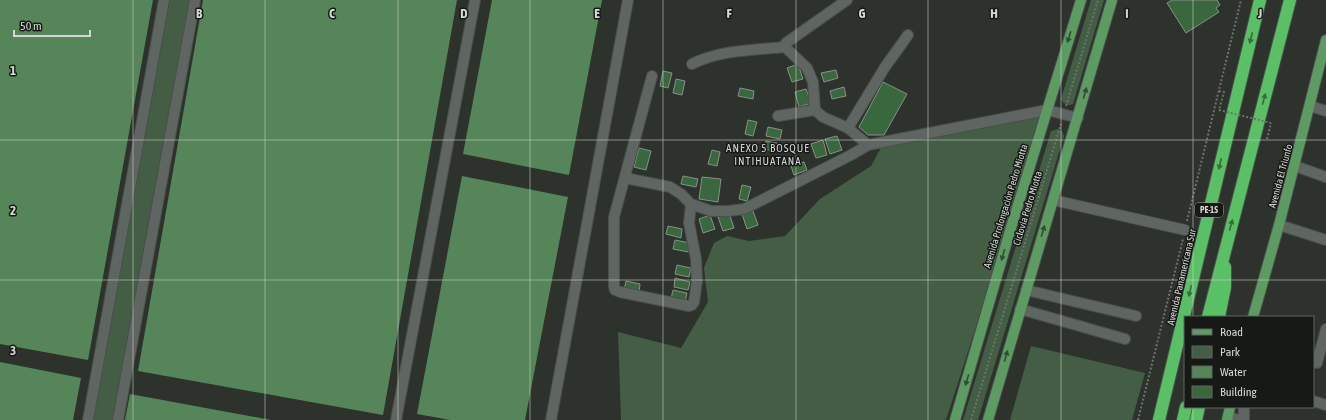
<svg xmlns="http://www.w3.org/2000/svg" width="1326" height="420" font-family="'Asap Condensed',sans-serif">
<rect width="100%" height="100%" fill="#2d322d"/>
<g fill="#435e44">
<path d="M169,0h22l-74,420h-27z"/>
<path d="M1091,0h13l-31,104c-5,2 -9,1 -12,-5z"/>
<path d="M1039,116l2,2v7l-95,295h-325l-3,-88 63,16 27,-46 -4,-34 10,-25 13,-7 22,5 36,-5 35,-37 51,-33 12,-22z"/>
<path d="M1058,129l4,2 2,5 -86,284h-15l88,-289z"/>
<path d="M1031,346l114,27 -13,47h-122z"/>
</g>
<g fill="#558558">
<path d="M0,0h153l-65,360 -88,-16z"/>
<path d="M203,0h254l-74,415 -245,-44z"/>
<path d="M492,0h110l-33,175 -106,-21z"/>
<path d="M462,176l106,21 -43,223h-75l-33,-6z"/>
<path d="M0,362l81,16 -8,42h-73z"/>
<path d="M130,394l141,26h-146z"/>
</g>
<g fill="#3a683e" stroke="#898f89">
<path d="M1172,0h45l3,5 -4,3 3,4 -33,21 -19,-30z"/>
<path d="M798,64l5,15 -11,3 -5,-14z"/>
<path d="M836,70l2,8 -14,4 -3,-9z"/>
<path d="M663,71l9,2 -4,15 -8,-2z"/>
<path d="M676,79l9,2 -3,14 -9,-2z"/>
<path d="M883,82l24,12 -23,41h-16l-9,-8z"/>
<path d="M844,87l2,9 -14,3 -2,-8z"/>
<path d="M740,88l14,3 -1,8 -15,-3z"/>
<path d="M806,89l5,14 -12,4 -4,-15z"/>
<path d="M748,120l9,2 -4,14 -8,-2z"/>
<path d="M768,127l14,3 -2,9 -14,-3z"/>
<path d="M837,136l5,14 -12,4 -5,-15z"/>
<path d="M823,140l4,15 -11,3 -5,-14z"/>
<path d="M766,141l15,3 -2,8 -15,-3z"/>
<path d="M639,148l12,3 -5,19 -12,-3z"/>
<path d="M712,150l8,2 -3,14 -9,-2z"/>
<path d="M804,162l3,8 -13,5 -3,-9z"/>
<path d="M683,176l15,3 -2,8 -15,-3z"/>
<path d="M702,177l19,2 -3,23 -19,-3z"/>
<path d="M742,185l9,2 -4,14 -8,-2z"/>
<path d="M753,211l5,14 -11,4 -5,-15z"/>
<path d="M729,213l5,15 -11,3 -5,-14z"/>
<path d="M710,215l5,14 -12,4 -4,-14z"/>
<path d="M668,226l14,3 -1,9 -15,-4z"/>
<path d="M675,240l15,3 -2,9 -15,-3z"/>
<path d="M677,265l14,3 -2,9 -14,-3z"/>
<path d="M675,278l15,4 -2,8 -14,-3z"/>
<path d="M626,281l14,3 -1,9 -15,-3z"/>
<path d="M673,290l14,3 -2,9 -14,-3z"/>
</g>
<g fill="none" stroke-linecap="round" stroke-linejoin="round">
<defs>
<g id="minor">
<path d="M785,47l22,21 6,14 2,28 8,7 25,11 20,17"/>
<path d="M785,47l1,-4 61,-43"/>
<path d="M692,64c28,-14 62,-14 93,-17"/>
<path d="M652,76l-38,141v70l1,3 5,2 69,14 3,-1 2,-3 3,-21 -1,-22 -7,-36 2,-19"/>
<path d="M1310,106l16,5"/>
<path d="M778,116l37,-6"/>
<path d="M848,128l37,-61 23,-32"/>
<path d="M1295,166l31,11"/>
<path d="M625,178l45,9 11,7 10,10 20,7h17l16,-2 107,-54 17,-10 179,-35 31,8"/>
<path d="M1053,200l132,30"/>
<path d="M1279,225l47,15"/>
<path d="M1026,290l110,26"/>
<path d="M1020,309l105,30"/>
<path d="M1317,363l9,-34"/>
<path d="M1313,401l13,4"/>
<path d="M1228,417l12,3"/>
<path d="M88,420l76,-420"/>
<path d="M118,420l77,-420"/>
<path d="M396,420l79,-420"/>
<path d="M551,420l77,-420"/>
<path d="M1244,420v-13"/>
</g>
<g id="major">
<path d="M1253,317l26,-92 47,-185"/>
<path d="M955,420l55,-189 71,-231"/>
<path d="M988,420l124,-420"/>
<path d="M1227,420l3,-13"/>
</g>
<g id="highway">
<path d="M1208,317l82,-317"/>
<path d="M1219,317l6,-30v-20"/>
<path d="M1159,420l101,-420"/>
<path d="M1183,420l3,-13"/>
<path d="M1196,420l3,-13"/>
</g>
</defs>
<use href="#minor" stroke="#4b4f4b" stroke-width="12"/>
<use href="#major" stroke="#4b4f4b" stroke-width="12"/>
<use href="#highway" stroke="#4b4f4b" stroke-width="14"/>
<g stroke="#6e726e" stroke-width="2" stroke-dasharray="2 2" stroke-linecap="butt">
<path d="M1219,91l5,1 -5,18"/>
<path d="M1066,106l32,-106"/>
<path d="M1267,139l4,-16"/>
<path d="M1187,221l54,-221"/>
<path d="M971,420l90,-296"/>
<path d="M1138,420l45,-181"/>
</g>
<use href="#minor" stroke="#5f6560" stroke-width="10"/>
<use href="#major" stroke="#5c9c63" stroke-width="10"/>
<use href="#highway" stroke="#5ac065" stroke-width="12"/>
<path stroke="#6e726e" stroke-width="2" stroke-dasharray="2 2" stroke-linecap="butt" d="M1219,110l52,13"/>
</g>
<defs><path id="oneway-solid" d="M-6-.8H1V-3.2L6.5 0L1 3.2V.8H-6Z"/></defs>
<g fill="#334d35">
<use href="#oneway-solid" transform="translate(1069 37) rotate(107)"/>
<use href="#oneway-solid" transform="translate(1085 93) rotate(-74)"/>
<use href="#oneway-solid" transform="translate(1043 231) rotate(-73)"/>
<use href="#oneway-solid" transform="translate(1003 255) rotate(106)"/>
<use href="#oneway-solid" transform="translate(1006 356) rotate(-74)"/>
<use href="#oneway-solid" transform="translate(967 380) rotate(107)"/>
</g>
<g fill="#386c3e">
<use href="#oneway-solid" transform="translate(1251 38) rotate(103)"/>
<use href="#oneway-solid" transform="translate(1264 99) rotate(-75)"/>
<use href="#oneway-solid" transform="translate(1220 164) rotate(103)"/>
<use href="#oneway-solid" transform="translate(1231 225) rotate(-75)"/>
<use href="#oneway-solid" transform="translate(1190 291) rotate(103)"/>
</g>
<path fill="none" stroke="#d4d7d4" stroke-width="1" stroke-opacity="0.55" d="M133,0v420M265,0v420M398,0v420M530,0v420M663,0v420M796,0v420M928,0v420M1061,0v420M1193,0v317M0,140h1326M0,280h1326M1193,407v13"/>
<g text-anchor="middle" stroke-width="3" stroke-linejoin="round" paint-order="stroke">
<rect fill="#171917" stroke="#9b9e9b" stroke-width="1" x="1195" y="203" width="28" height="14" rx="3"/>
<g font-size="9" font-weight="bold" fill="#d4d7d4">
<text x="1209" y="213">PE-1S</text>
</g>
<g font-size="10" fill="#d4d7d4" stroke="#171917">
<text transform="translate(1280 176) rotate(-75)" y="4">Avenida El Triunfo</text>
<text transform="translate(1005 206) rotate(-73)" y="4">Avenida Prolongación Pedro Miotta</text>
<text transform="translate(1027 208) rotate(-73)" y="4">Ciclovía Pedro Miotta</text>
<text transform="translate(1181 277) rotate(-77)" y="4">Avenida Panamericana Sur</text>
</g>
<g font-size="11" letter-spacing="1" fill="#d4d7d4" stroke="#171917">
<text x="768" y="152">ANEXO 5 BOSQUE<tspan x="768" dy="13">INTIHUATANA</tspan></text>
</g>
</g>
<g font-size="13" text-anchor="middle" font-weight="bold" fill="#d4d7d4" stroke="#171917" stroke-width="3" stroke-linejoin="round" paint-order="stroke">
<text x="199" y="18">B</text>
<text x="332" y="18">C</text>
<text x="464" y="18">D</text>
<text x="597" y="18">E</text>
<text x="729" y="18">F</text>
<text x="862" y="18">G</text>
<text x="994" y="18">H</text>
<text x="1127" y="18">I</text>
<text x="1260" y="18">J</text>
<text x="13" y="75">1</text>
<text x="13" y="215">2</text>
<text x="13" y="355">3</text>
</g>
<rect x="1184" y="316" width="130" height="92" fill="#171917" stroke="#636563"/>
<rect x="1192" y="329" width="20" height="6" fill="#5c9c63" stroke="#636563"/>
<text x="1220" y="336" font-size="12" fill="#d4d7d4">Road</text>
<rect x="1192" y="346" width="20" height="12" fill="#435e44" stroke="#636563"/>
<text x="1220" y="356" font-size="12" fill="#d4d7d4">Park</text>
<rect x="1192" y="366" width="20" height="12" fill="#558558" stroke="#636563"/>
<text x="1220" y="376" font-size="12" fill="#d4d7d4">Water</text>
<rect x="1192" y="386" width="20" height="12" fill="#3a683e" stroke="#636563"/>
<text x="1220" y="396" font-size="12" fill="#d4d7d4">Building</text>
<path d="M14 30v6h76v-6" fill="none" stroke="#d4d7d4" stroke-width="2"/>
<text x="20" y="30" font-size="12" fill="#d4d7d4" stroke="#171917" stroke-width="3" paint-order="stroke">50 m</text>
</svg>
